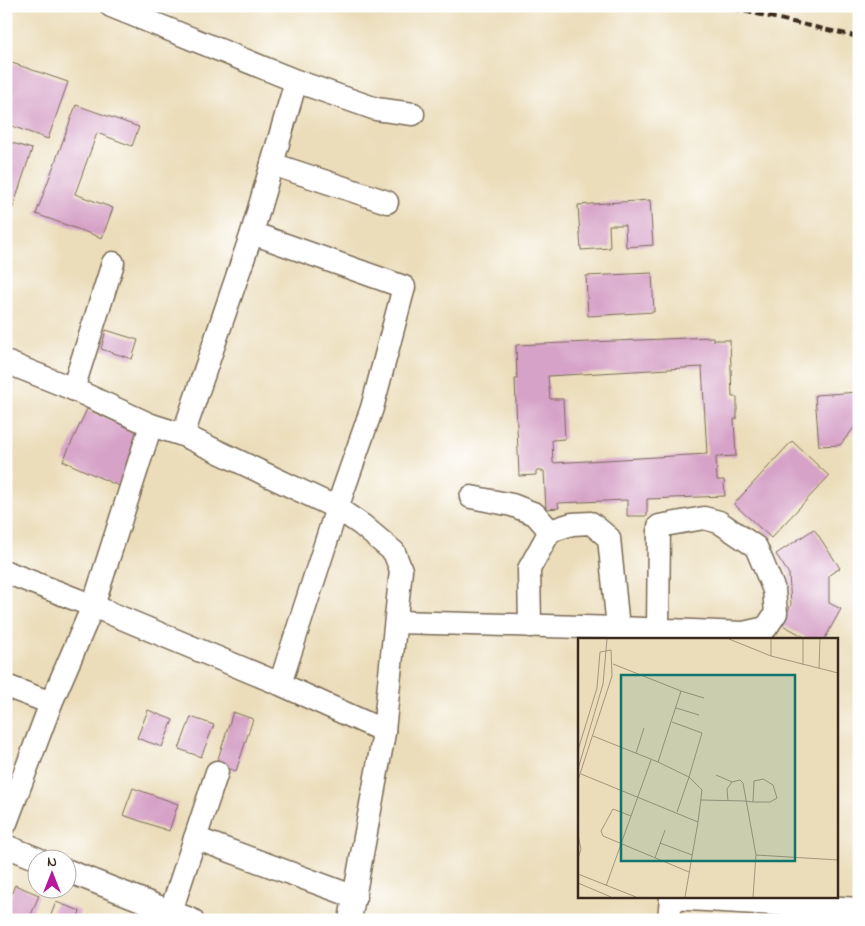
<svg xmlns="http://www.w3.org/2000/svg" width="865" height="926" font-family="'Indie Flower',sans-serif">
<rect width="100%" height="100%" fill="#fff"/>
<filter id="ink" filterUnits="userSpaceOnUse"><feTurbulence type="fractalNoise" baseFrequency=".02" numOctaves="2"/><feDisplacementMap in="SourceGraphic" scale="10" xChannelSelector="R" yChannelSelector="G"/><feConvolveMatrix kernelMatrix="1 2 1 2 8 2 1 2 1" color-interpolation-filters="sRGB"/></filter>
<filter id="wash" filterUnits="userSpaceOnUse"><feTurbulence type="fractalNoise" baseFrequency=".0096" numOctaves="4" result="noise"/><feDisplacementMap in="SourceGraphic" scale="20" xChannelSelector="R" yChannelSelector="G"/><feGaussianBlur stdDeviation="1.12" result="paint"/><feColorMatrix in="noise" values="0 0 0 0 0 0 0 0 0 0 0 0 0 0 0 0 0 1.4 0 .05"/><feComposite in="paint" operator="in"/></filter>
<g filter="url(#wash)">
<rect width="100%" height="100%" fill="#ebddba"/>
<g id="blocks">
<g fill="#d6a2c7" fill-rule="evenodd">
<path d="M6,61l62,21 -20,57 -42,-15z"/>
<path d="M76,105l63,22 -7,19 -35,-13 -22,61 38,14 -11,30 -66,-24z"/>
<path d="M6,141l26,8 -20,61 -6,-2z"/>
<path d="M650,200l3,45 -27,2 -1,-22h-16l1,23 -29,2 -3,-45z"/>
<path d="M652,273l2,39 -66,4 -2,-40z"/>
<path d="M106,330l32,10 -6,19 -31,-10z"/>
<path d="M713,337v3h17l2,57h5v22h-3l2,37 -20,1 1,23h7l1,16 -78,3v17h-20v-16l-69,3 1,5 -13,1 -2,-38h-8v4l-17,1 -4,-97h2l-1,-34zM702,367l5,87 -154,9 -1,-23 13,-1 -2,-40h-13l-2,-23z"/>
<path d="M859,392v30l-19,23 -21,1 -4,-51z"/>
<path d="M87,409l55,25 -23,52 -56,-25z"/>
<path d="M792,441l37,35 -58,62 -37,-34z"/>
<path d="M814,529l26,39 -11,7v28l12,6 -17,31h-14l-29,-16 10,-19 -2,-31 -13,-20z"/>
<path d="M148,710l25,10 -11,27 -25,-9z"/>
<path d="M233,712l20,7 -17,52 -20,-6z"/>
<path d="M191,717l23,8 -13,32 -22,-8z"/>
<path d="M133,788l45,16 -9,27 -46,-16z"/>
<path d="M15,885l24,10 -10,25h-23v-13z"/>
<path d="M56,902l24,9 -3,9h-28z"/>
</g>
</g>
</g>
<g filter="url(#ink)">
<use href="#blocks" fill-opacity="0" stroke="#796955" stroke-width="1"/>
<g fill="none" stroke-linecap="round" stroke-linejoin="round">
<defs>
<g id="minor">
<path d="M296,81l80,28 37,5"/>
<path d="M272,164l115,38"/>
<path d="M6,362l67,27 78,36 32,10 69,-202 44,-152 -185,-75"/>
<path d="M73,389l40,-126"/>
<path d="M183,435l154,73 35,-100 32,-121 -152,-54"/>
<path d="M471,497l41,8 23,9 15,17"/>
<path d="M6,572l87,34 187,78 104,47 17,-161 -7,-18 -32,-27 -25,-17 -57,176"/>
<path d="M396,622l222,6 125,5 23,-5 10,-15 -2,-23 -18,-43 -37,-25 -15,-4 -45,8 -1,104"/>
<path d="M530,626l-1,-57 21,-38 22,-7 19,-1 18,15 9,90 3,12"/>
<path d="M6,686l45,17"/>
<path d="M6,823l45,-120 42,-97 58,-181"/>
<path d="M195,838l160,59"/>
<path d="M6,846l32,13"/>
<path d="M68,871l124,49"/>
<path d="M671,898l188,11"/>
<path d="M171,911l46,-139"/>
<path d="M350,920l34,-187v-2"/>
<path d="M669,920l2,-23"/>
</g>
</defs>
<use href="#minor" stroke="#796955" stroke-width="25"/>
<use href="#minor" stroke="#fff" stroke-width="22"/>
<path stroke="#3b2a1e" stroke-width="4" stroke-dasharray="8 4" stroke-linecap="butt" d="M721,6l138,31"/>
</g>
</g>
<g transform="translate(578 638)">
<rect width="260" height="260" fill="#ebddba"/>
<path fill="none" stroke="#a5957c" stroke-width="1" d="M151,1l42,17 67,17M193,18v-17M225,27v-26M241,31l1,-30M103,53l23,7M98,70l23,7M15,98l65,26 23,-71 -68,-27M0,112l19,-62 3,-36 11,-2 1,26 -34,104M58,115l8,-25M80,124l31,15 13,-44 -30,-11M0,131l25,-85 4,-45M3,136l117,48 4,-32 -13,-13 -12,35M138,137l16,7M123,162l44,1 8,1h17l7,-4 -4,-13 -10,-6 -9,2 -1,21M150,163l-1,-12 5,-7 8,-2 3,3 13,72 -3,42M53,178l-18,-7 -12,22 2,5 86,36M0,197l3,14 -3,10M82,205l32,12M178,217l82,5M77,220l10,-28M0,236l58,23M0,245l33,14M28,248l45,-126M107,259l13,-75"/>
<path fill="#0f766e" fill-opacity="0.15" stroke="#0f766e" stroke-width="2.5" d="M43,37h174v186h-174z"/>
<rect width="260" height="260" fill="none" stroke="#3b2a1e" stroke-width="2.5"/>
</g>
<rect width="865" height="926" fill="none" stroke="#fff" stroke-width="25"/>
<g transform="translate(52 874)"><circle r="24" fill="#ffffff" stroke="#b1aaa5"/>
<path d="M0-4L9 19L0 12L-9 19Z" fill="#b5179e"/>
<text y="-8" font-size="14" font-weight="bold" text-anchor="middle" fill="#3b2a1e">N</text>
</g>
</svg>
